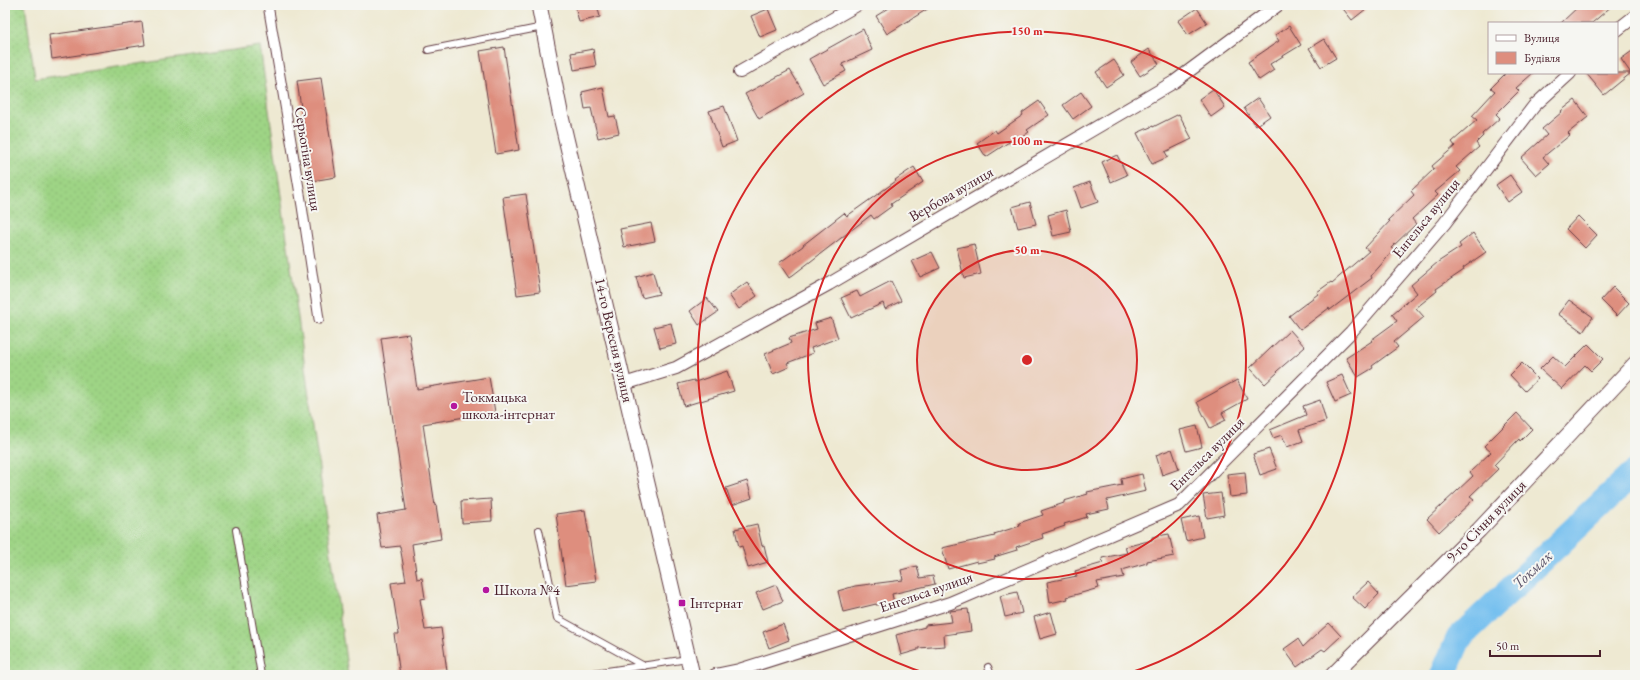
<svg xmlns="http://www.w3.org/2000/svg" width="1640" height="680" font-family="'EB Garamond',serif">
<defs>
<pattern id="grass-dots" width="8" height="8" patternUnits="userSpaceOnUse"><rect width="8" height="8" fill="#9ed485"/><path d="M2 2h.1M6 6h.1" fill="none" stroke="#8ab673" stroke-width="1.8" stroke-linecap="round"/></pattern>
</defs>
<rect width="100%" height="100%" fill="#f6f6f2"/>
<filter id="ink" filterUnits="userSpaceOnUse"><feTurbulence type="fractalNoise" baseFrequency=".025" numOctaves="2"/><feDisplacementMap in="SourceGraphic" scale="8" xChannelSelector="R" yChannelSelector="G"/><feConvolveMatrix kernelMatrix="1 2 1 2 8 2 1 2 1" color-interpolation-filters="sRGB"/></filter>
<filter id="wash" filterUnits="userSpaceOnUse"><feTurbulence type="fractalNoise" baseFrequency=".012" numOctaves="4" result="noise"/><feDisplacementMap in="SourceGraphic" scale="16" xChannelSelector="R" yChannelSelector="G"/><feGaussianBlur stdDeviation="0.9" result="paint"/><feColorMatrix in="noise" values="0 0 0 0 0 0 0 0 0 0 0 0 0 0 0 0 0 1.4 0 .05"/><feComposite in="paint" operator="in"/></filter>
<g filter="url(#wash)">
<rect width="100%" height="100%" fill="#eee9d2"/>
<path fill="url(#grass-dots)" stroke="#747a58" d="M5,5h20l10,74 225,-33 88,629h-343z"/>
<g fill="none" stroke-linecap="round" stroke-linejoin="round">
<path stroke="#76c0ef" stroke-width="26" d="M1443,675l16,-37 176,-166"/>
</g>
<g id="blocks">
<g fill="#de8e7e">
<path d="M575,5h22l3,12 -21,5z"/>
<path d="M894,5h40l-47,29 -11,-18z"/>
<path d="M1340,5h31l-19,15z"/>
<path d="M1580,5h33l-21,18h-31z"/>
<path d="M1197,8l10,15 -19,12 -10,-14z"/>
<path d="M768,9l9,21 -17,7 -9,-21z"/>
<path d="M142,22l3,23 -93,14 -3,-24z"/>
<path d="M1289,26l12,19 -31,19 4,6 -15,10 -11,-18 31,-21 -4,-6z"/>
<path d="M863,29l9,21 -30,14 4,7 -23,13 -14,-25z"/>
<path d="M1324,39l12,19 -15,9 -12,-19z"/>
<path d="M504,47l15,103 -23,4 -16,-103z"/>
<path d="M593,49l3,17 -22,4 -3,-17z"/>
<path d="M1149,49l10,15 -19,12 -9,-14z"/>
<path d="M1635,49v30l-14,-20z"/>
<path d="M1114,60l10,15 -18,12 -10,-15z"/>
<path d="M790,70l14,23 -45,26 -14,-25z"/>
<path d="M1506,73h27l-17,15 3,3 -23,23 4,4 -18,16 1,2 -7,7 3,4 -23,20 4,4 -25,21 3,3 -26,24 4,5 -25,24 3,2 -23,26 1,2 -42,32 -1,-2 -29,22 -11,-14 29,-22 -1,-2 14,-10 1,1 37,-32 -4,-3 25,-27 -2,-1 26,-25 -3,-4 23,-22 -2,-3 23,-20 -3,-4 25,-22 -5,-4 23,-25 -4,-3z"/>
<path d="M1586,73h45l-27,22z"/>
<path d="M321,78l15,99 -24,4 -15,-100z"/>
<path d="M603,87l6,30 6,-1 4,17 -21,5 -7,-30 -6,1 -3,-17z"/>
<path d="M1213,89l12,18 -14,10 -12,-18z"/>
<path d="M1081,92l10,14 -18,13 -10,-14z"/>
<path d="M1258,98l12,18 -14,10 -12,-18z"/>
<path d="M1575,100l13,17 -20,16 2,2 -27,22 6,7 -13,11 -15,-17 26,-23 -5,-6 20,-17 -1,-1z"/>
<path d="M1039,101l10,14 -22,15 2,2 -18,13 -2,-3 -23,15 -9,-14 18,-13 2,3 26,-18 -1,-2z"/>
<path d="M724,106l13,35 -15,6 -13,-36z"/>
<path d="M1179,114l13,25 -27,13 3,5 -16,7 -15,-31 16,-7v1z"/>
<path d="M1117,155l10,20 -16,7 -9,-20z"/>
<path d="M914,167l9,15 -32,22 1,2 -18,13 -3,-4 -82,63 -10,-15 24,-17v-1l41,-32 3,3 49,-35 -1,-1z"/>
<path d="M1510,175l12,17 -14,10 -12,-17z"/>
<path d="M1090,182l8,20 -17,6 -7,-20z"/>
<path d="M526,194l14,98 -23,3 -14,-98z"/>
<path d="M1030,202l6,22 -18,4 -6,-21z"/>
<path d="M1066,210l5,22 -18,4 -5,-21z"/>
<path d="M1578,216l19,19 -12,13 -19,-19z"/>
<path d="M651,223l4,18 -31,6 -4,-18z"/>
<path d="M1473,233l13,19 -23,16 1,2 -28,19 1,2 -21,17 8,9 -30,25 4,5 -26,19 1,2 -15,9 -12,-19 26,-17 -1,-1 26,-19 -5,-7 25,-21 -6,-8 27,-23 23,-15 -2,-3z"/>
<path d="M974,244l7,30 -17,4 -7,-30z"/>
<path d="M932,252l8,16 -20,9 -8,-16z"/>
<path d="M653,272l6,22 -17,4 -6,-21z"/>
<path d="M891,281l10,20 -16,8 -2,-6 -32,15 -10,-20 16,-7 3,6z"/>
<path d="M747,282l10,14 -18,13 -10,-14z"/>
<path d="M1613,287l16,16 -12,13 -16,-16z"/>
<path d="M707,298l11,14 -19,13 -9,-14z"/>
<path d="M1569,300l24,17 -10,15 -25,-18z"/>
<path d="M831,318l7,20 -27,10 2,5 -26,10 2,4 -16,7 -8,-20 26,-11 -2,-5 28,-9 -2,-6z"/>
<path d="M671,323l5,21 -16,4 -6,-21z"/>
<path d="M1290,330l15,17 -28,24 1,1 -13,12 -15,-16z"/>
<path d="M409,334l8,55 72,-12 6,35 -72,12 12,82 1,-1 5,34 -29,5 5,35 5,-1 3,20 -5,1 5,31 16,-2 6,43 -15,2v2h-32l-6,-41h5l-8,-51 15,-2 -6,-35 -18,2 -5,-33 29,-5 -25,-172z"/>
<path d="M1588,344l15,15 -12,12 -6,-6 -23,24 -22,-20 13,-13 12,11z"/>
<path d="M1522,363l16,16 -13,12 -15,-16z"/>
<path d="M727,371l7,20 -50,15 -6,-22 16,-4 1,2z"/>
<path d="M1342,375l9,20 -16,7 -9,-20z"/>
<path d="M1237,380l10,19 -25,14 4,7 -16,8 -13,-26z"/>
<path d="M1320,400l6,21 -27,9 4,11 -16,6 -5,-12 -9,3 -3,-8 36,-15 -3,-9z"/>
<path d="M1517,413l15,16 -12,12 -1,-2 -25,26 4,4 -28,27 4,3 -35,33 -12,-13 46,-43 -3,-4 21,-20 -7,-6z"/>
<path d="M1197,426l5,21 -16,4 -6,-21z"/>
<path d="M1172,449l7,20 -17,6 -6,-20z"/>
<path d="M1269,449l8,20 -17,6 -7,-21z"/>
<path d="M1245,472l2,23 -17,2 -3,-23z"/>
<path d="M1142,474l4,17 -39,9 2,9 -23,5 1,3 -23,7 1,2 -23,8 1,4 -27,9 1,3 -23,7 1,2 -18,4v-2l-29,8 -6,-21 53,-12 -1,-2 26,-8 -1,-3 24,-8 -2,-4 23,-8v-2l24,-7 -1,-2 35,-7 -1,-6z"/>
<path d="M747,481l5,17 -20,7 -6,-17z"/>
<path d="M1221,493l3,22 -17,3 -4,-23z"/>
<path d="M491,499l1,22 -30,2 -1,-22z"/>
<path d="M585,510l11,71 -30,4 -10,-71z"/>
<path d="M1199,516l4,21 -17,4 -5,-21z"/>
<path d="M757,524l5,22 2,-1 4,17 -20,6 -6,-22 -3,1 -4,-18z"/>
<path d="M1169,534l5,22 -27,5v2l-25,7 2,7 -27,5 2,6 -32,9 1,2 -18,4 -3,-21 30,-6 -2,-5 28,-8 -1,-5 25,-5 -2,-6 27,-7v-3z"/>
<path d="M917,566l3,12 13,-2 2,8 -43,10 2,9 -18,2v-1l-33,8 -5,-21 17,-5 48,-6 -2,-10z"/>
<path d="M1368,582l11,12 -14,15 -13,-12z"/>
<path d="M776,585l7,16 -20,8 -7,-16z"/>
<path d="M1017,592l5,21 -17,4 -5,-21z"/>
<path d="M968,609l3,22 -27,4 1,11 -27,2v2l-17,5 -5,-20 29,-8v-2l27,-3 -2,-11z"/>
<path d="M1051,612l6,22 -17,5 -6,-22z"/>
<path d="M1329,623l12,13 -16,15 -3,-2 -25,18 -13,-18 14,-10 5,8z"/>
<path d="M783,624l6,16 -20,8 -6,-16z"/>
</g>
</g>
</g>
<g filter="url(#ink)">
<use href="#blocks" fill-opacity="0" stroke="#633d44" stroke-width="1"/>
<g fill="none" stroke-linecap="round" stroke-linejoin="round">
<defs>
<g id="service">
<path d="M428,50l115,-23"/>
<path d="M236,530l25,145"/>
<path d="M539,530l18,88 87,48"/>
<path d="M988,667l3,8"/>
<path d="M580,675l108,-16"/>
</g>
<path id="pedestrian" d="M268,5l34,201 17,113"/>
<g id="minor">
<path d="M1617,30l18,-14"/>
<path d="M740,72l117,-67"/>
<path d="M624,384l52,-16 153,-84 345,-202 104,-77"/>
<path d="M715,675l24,-5 211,-67 229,-98 172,-173 93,-108 90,-118 36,-33"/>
</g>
<g id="tertiary">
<path d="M539,5l22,112 131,558"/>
<path d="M1333,675l146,-145 156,-166"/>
</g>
</defs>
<use href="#service" stroke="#633d44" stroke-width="8"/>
<use href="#pedestrian" stroke="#633d44" stroke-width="11"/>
<use href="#minor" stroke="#633d44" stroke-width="14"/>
<use href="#tertiary" stroke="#633d44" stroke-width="17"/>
<use href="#service" stroke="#fff" stroke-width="6"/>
<use href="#pedestrian" stroke="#fff" stroke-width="9"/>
<use href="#minor" stroke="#fff" stroke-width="12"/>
<use href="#tertiary" stroke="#fff" stroke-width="15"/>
</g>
</g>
<circle cx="1027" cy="360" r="110" fill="#d62828" fill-opacity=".12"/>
<g fill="none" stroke="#d62828" stroke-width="2">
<circle cx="1027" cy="360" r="110"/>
<circle cx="1027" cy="360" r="219"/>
<path d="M931 675A329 329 0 1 1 1123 675"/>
</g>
<g fill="#b5179e" stroke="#f6f6f2" stroke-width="1.5">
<circle cx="454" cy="406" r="4"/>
<circle cx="486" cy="590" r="4"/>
<rect x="678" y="599" width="8" height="8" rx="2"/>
</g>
<g text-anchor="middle" stroke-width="4" stroke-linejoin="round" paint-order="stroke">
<g font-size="15" fill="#4a1f2b" stroke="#f6f6f2">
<text transform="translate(308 159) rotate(81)" y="5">Серьогіна вулиця</text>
<text transform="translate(951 194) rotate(-30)" y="5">Вербова вулиця</text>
<text transform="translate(1426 218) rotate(-51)" y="5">Енгельса вулиця</text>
<text transform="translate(614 340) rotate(77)" y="5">14-го Вересня вулиця</text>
<text transform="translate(1207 454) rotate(-45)" y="5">Енгельса вулиця</text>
<text transform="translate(1486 521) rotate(-46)" y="5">9-го Січня вулиця</text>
<text transform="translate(926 592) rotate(-19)" y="5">Енгельса вулиця</text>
</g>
<g font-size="15" fill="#4a1f2b" stroke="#f6f6f2" text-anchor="start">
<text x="462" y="402">Токмацька<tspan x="462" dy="17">школа-інтернат</tspan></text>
<text x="494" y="595">Школа №4</text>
<text x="690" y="608">Інтернат</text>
</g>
<g font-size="16" font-style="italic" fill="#574f66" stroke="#f6f6f2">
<text transform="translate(1532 569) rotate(-43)" y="6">Токмак</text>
</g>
</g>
<circle cx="1027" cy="360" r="6" fill="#d62828" stroke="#f6f6f2" stroke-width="2"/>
<g font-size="12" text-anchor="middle" font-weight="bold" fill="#d62828" stroke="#f6f6f2" stroke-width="4" stroke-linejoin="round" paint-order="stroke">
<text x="1027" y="35">150 m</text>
<text x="1027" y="145">100 m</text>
<text x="1027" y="254">50 m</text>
</g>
<rect width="1640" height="680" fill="none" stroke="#f6f6f2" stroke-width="20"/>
<rect x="1488" y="22" width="130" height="52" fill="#f6f6f2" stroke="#b1a0a2"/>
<rect x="1496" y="35" width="20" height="6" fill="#ffffff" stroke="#b1a0a2"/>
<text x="1524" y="42" font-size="12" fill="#4a1f2b">Вулиця</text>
<rect x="1496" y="52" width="20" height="12" fill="#de8e7e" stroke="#b1a0a2"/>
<text x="1524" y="62" font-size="12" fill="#4a1f2b">Будівля</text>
<path d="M1490 650v6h110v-6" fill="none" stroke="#4a1f2b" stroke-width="2"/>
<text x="1496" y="650" font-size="12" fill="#4a1f2b" stroke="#f6f6f2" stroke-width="3" paint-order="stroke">50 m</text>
</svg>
